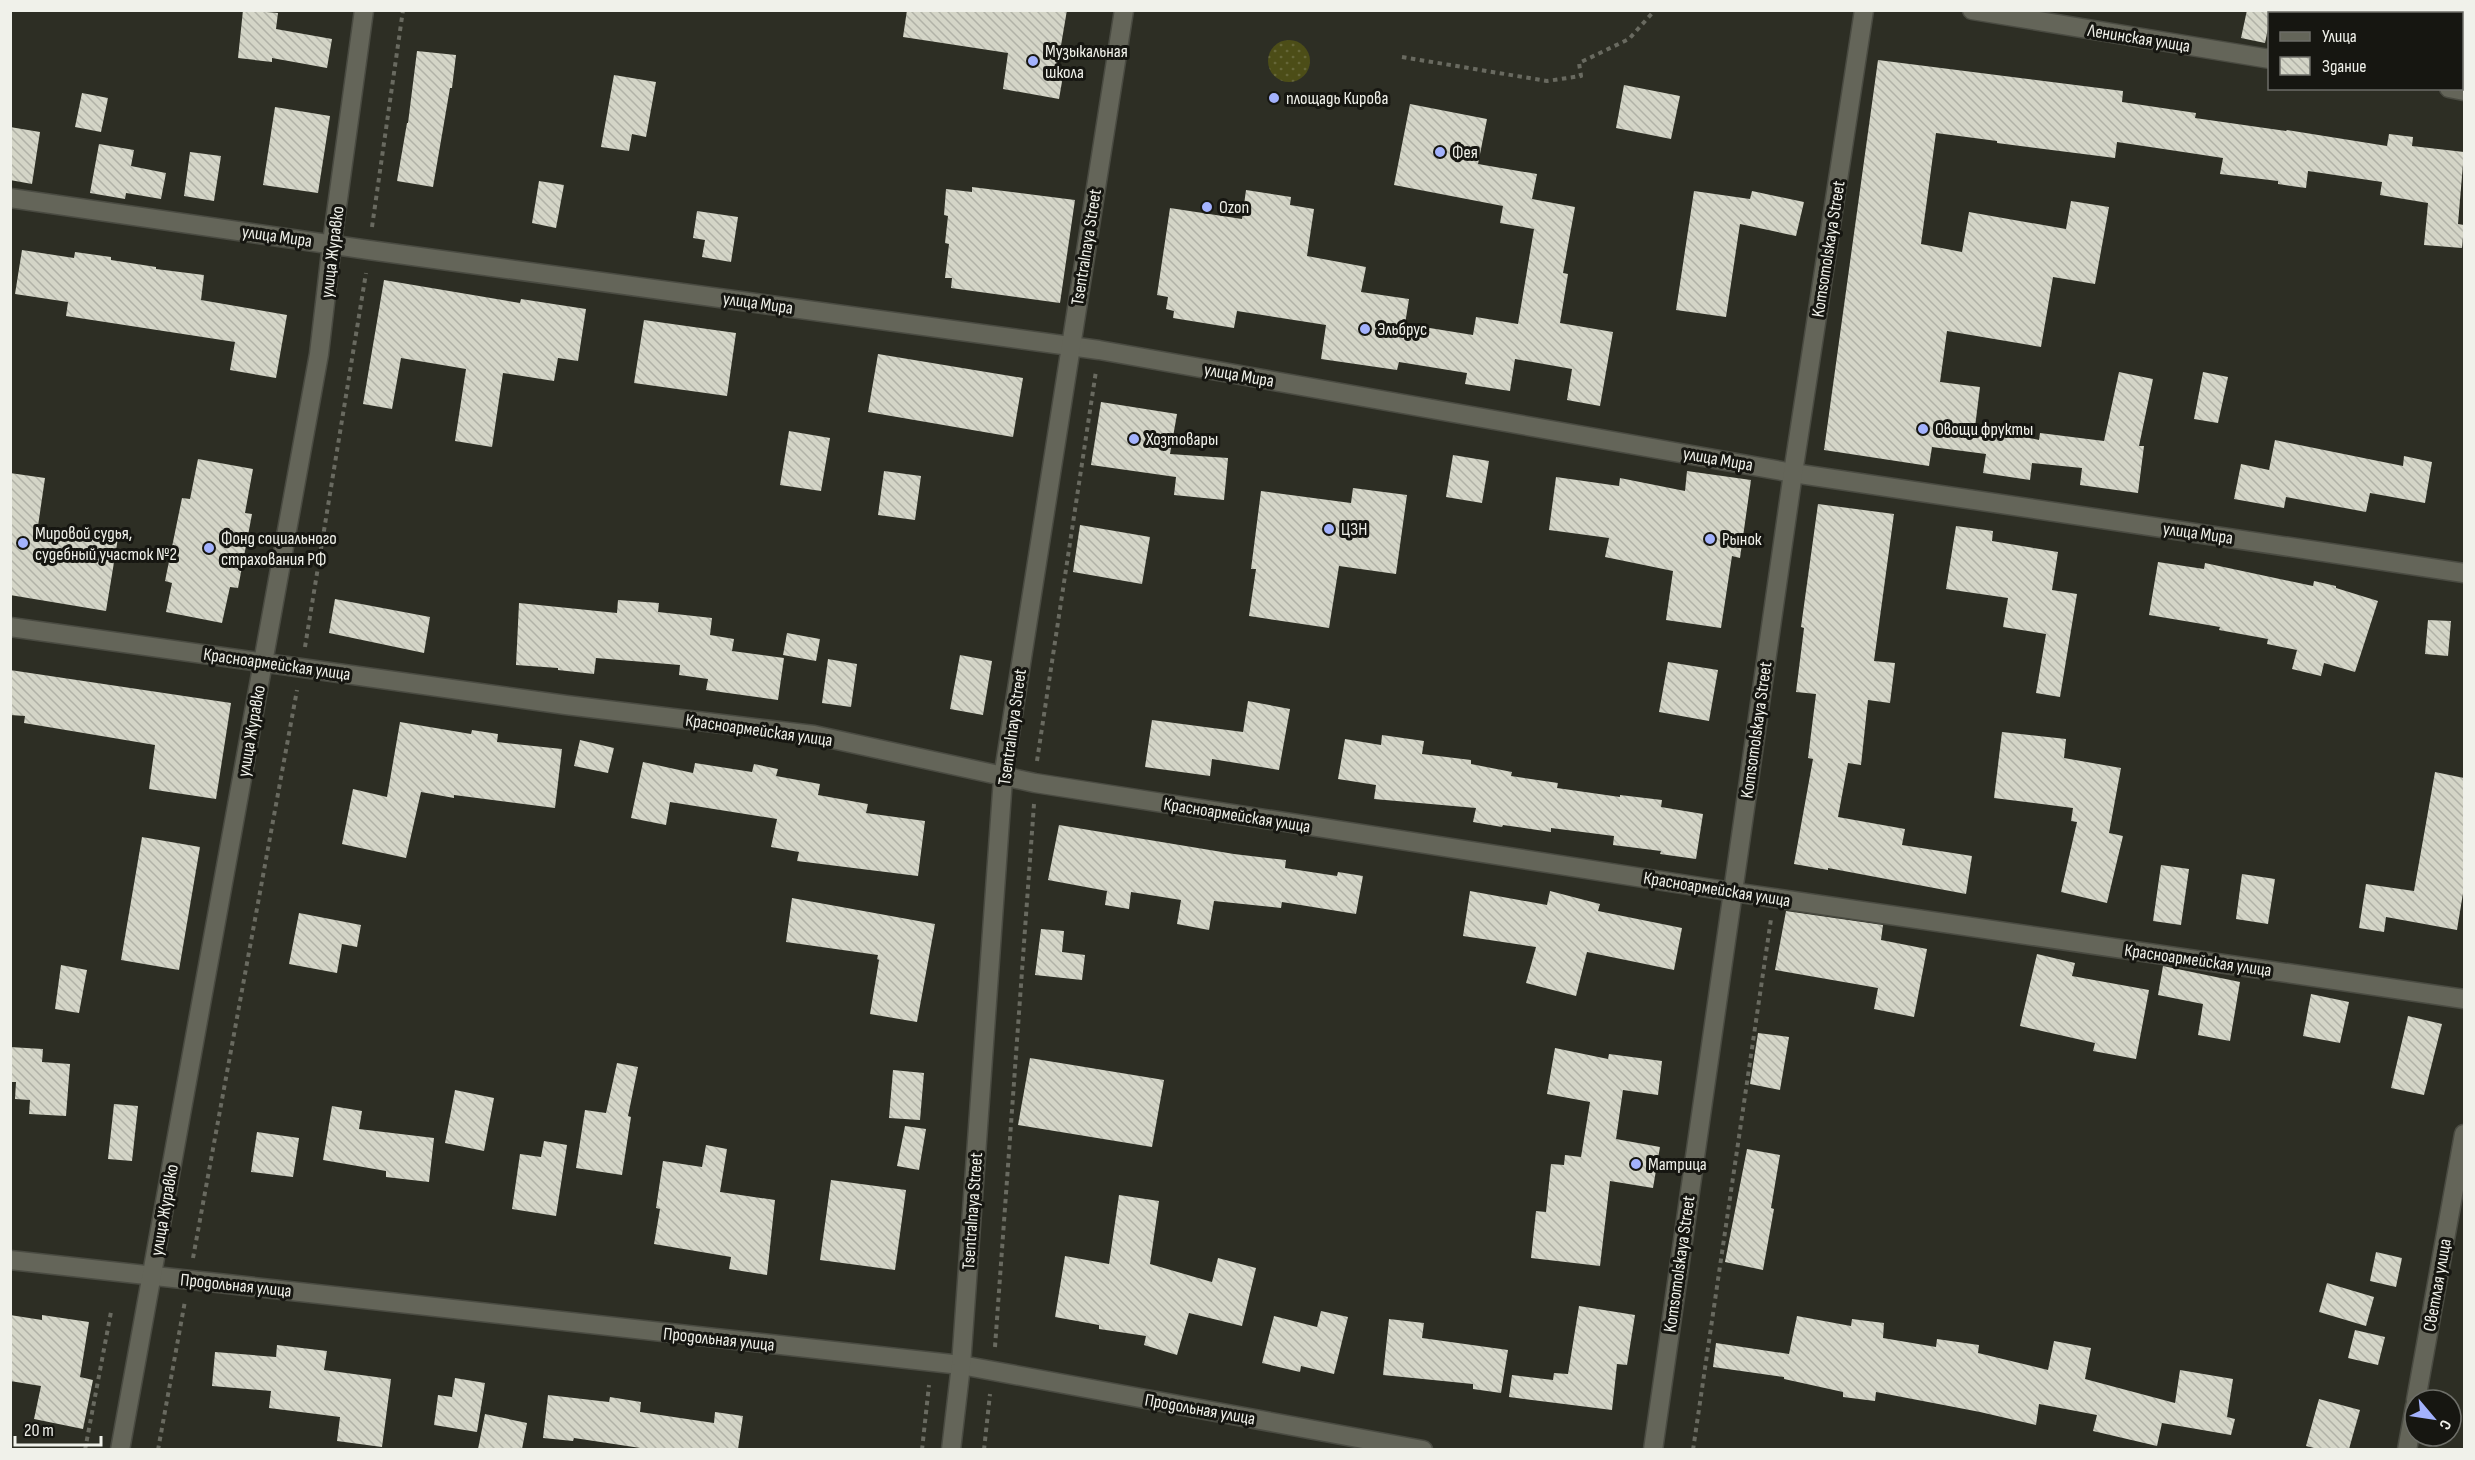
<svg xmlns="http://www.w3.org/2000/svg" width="2475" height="1460" font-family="'Sofia Sans Condensed',sans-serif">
<defs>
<pattern id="grass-dots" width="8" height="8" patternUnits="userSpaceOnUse" patternTransform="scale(1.5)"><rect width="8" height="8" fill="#4c4d17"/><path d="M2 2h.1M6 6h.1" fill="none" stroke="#666739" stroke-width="1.8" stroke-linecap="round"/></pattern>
<pattern id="building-back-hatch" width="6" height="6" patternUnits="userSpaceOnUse" patternTransform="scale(1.5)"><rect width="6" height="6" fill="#d4d5c7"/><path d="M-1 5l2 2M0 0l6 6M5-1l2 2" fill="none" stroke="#b1b2a7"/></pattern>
</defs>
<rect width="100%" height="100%" fill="#2d2e24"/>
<circle fill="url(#grass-dots)" cx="1289" cy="61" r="21"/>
<g fill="url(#building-back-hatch)">
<path d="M243,10l35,3 -2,16 56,10 -5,29 -55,-10v4l-34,-4z"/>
<path d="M907,10h160l-10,59 7,1 -5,29 -56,-10 5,-36 -105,-16z"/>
<path d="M2247,10h25l-7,33 -24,-5z"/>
<path d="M417,51l39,4 -4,33h-2l-17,99 -36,-6 10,-58h1z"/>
<path d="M1878,60l245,31 -1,11 74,11 -1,5 91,13 1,-1 100,16 2,-12 24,3 -1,9 52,6 -6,72 6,1 -2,23 -38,-3 4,-42 -48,-8 2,-13 -74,-11 -2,17 -28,-4v-3l-58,-7 3,-16 -106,-16 -2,16 -118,-15v-2l-61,-8 -15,111 41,8 7,-40 97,17 5,-28 38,6 -14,77 -42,-7 -12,70 -94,-16 -7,51 40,5 -5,40 64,13 1,-7 64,8 15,-69 34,7 -14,67h5l-6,47 -58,-8 2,-17 -50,-5 -2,17 -47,-7 3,-19 -54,-7 -3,19 -105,-16z"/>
<path d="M614,75l42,7 -10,55 -14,-3 -3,17 -28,-4z"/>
<path d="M1624,85l56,11 -9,43 -55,-11z"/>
<path d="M82,93l26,5 -7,34 -26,-5z"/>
<path d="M1410,104l77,15 -9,45 59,10 -5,25 43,8 -12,66 5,1 -8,49 53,9 -13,74 -33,-6 5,-31 -57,-10 -5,32 -45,-7 2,-11 -68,-11 -2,8 -76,-11 5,-34 -89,-14 -3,17 -61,-10 1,-7 -8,-2 2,-12 -11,-2 13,-87 72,11 4,-29 45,7 -1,8 24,4 -7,47 59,11 -5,25 48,7 -4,25 68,11 3,-18 42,7 16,-95 -34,-6 3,-17 -109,-21z"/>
<path d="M275,107l55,9 -12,77 -55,-8z"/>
<path d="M10,127l30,5 -8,52 -22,-4z"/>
<path d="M99,144l35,6 -3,16 35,7 -5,26 -35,-6 -1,6 -35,-6z"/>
<path d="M190,152l31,4 -7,45 -30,-5z"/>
<path d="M539,181l25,4 -8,43 -24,-5z"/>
<path d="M972,187l103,13 -15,103 -109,-15 1,-10h-7l4,-34 -4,-1 3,-27 -4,-1 2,-26 26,3z"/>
<path d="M1694,191l56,8 2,-8 52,11 -8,34 -56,-12 -14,93 -50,-7z"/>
<path d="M697,211l41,6 -7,45 -29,-5 3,-17 -12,-2z"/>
<path d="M22,250l52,8 1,-6 36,5v3l45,7v2l48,6 -3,25 86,15 -11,63 -46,-8 5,-28 -169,-26 2,-14 -53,-8z"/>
<path d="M384,280l136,23 1,-4 65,10 -8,52 -20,-3 -4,23 -51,-8 -11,74 -37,-6 11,-72 -65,-11 -9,51 -29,-5z"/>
<path d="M644,320l92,13 -9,63 -93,-13z"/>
<path d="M878,354l145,24 -10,59 -145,-25z"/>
<path d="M2203,372l25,5 -10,46 -24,-4z"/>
<path d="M1101,402l76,12 -7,40 58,4 -4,42 -50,-5 2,-18 -85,-12z"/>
<path d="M789,431l41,7 -9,53 -41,-6z"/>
<path d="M2275,440l128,26 1,-10 28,6 -7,41 -55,-10 -4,19 -80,-15 -2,11 -50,-9 7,-35 28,6z"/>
<path d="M1453,455l36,6 -7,42 -36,-6z"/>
<path d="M198,459l55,10 -8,44 7,1 -14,74 -8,-1 -8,36 -56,-11 6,-29 -7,-2 17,-83 8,1z"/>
<path d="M884,471l37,5 -6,44 -37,-5z"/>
<path d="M1687,471l64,9 -11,78 -8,-2 -11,72 -55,-8 7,-49 -68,-14 4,-19 -60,-8 7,-53 63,9 1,-8 65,13z"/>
<path d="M10,473l35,5 -7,48 80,12 -12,73 -96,-16z"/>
<path d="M1353,488l54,7 -11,79 -57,-8 -10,62 -80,-12 7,-47h-5l10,-78 90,12z"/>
<path d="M1818,504l76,10 -20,147 21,2 -5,40 -22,-3 -7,65 -13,-2 -10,54 67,12 -3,16 70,11 -6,38 -138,-26v2l-34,-6 19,-105 -5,-1 8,-64 -20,-2 8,-64 -3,-1z"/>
<path d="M1080,525l70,12 -8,47 -69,-12z"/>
<path d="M1956,526l37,5 -1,10 66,11 -6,38 25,4 -17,103 -24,-4 10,-59 -43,-7 5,-29 -62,-9z"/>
<path d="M2158,562l46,7 1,-6 108,23 1,-5 22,5v2l42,13 -23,71 -31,-9 -3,13 -29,-7 5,-19 -30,-6 1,-5 -49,-9 1,-3 -71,-12z"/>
<path d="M335,599l95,18 -6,36 -95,-20z"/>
<path d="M618,600l41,3 -1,9 54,6 -2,17 24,4 -2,12 52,7 -6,42 -72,-10 2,-11 -29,-4 1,-10 -84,-7 -2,16 -36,-4v-2l-42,-3 3,-62 98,10z"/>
<path d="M2428,620l23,1 -3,35 -23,-2z"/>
<path d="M787,633l33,6 -4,22 -33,-6z"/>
<path d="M960,655l32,6 -9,54 -33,-6z"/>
<path d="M828,659l29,5 -6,43 -29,-4z"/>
<path d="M1668,662l50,8 -9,51 -50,-9z"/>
<path d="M10,670l221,33 -15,96 -67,-10 6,-44 -131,-22 1,-7 -15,-1z"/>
<path d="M1248,701l42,8 -11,61 -67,-11 -2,17 -65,-9 7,-47 91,12z"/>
<path d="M400,722l71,12 1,-4 26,4 -1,8 65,7 -7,59 -101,-13v3l-33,-6 -15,66 -64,-14 11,-55 34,8z"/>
<path d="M2002,732l64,7 -2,19 57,10 -12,65 14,3 -16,67 -46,-11 16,-70 -6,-1 2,-13 -79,-10z"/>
<path d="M1382,735l42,6 -2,13 49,6v4l41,8 -1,4 47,7 -1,5 63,9v-2l42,5 -1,7 42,7 -7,45 -36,-5 1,-3 -48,-6 1,-9 -63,-8v4l-48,-7 -1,2 -29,-5 3,-14 -102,-9 2,-14 -38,-6 7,-40 36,6z"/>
<path d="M580,740l34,8 -6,25 -34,-7z"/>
<path d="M643,762l50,11 2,-10 57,9 2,-8 24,5 -2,7 44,8 -2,11 50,9 -2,9 59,8 -7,55 -121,-15 2,-9 -28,-5 6,-28 -107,-17 -4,23 -35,-7z"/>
<path d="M2435,772l29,6v109l-7,43 -71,-13 -2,15 -25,-4 7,-44 48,7z"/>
<path d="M1059,825l175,29 52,6 -1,8 52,8 1,-4 25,4 -7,38 -74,-12 -1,6 -67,-7 -5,29 -32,-6 4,-24 -50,-8 -2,17 -24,-4 2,-14 -59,-11z"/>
<path d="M142,837l58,10 -21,123 -58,-10z"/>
<path d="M2161,865l28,4 -8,56 -28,-4z"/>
<path d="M2242,874l33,5 -7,45 -32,-5z"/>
<path d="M1470,891l77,14 3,-14 50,13 -2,7 84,17 -8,42 -87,-18 -11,44 -50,-13 10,-36 -73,-11z"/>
<path d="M792,898l143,26 -18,98 -47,-8 9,-54 -2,-1 1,-4 -92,-13z"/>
<path d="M1786,911l97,14 -2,15 46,9 -13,68 -40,-8 4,-21 -103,-18z"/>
<path d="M299,913l62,12 -4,22 -15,-3 -5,29 -48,-9z"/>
<path d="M1041,929l23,2 -2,21 23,3 -3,25 -47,-5z"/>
<path d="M2037,954l38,9 -3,13 77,14 -13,69 -43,-8 2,-8 -75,-17z"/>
<path d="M61,965l26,5 -8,43 -24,-4z"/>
<path d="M2163,966l77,16 -10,59 -32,-6 5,-31 -45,-9z"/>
<path d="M2311,994l38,8 -9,41 -37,-7z"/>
<path d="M2408,1016l34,8 -18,71 -33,-7z"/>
<path d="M1758,1033l31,4 -9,53 -30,-6z"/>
<path d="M10,1047l33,2 -1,13 28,2 -4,52 -37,-2 1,-14 -15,-1 1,-17h-6z"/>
<path d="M1555,1048l53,11 1,-5 53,7 -4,34 -35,-5 -7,49 44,8 -7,41 -43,-7 -10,85 -69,-8 5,-47 10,1 5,-48 13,1 1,-10 16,2 9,-55 -43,-8z"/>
<path d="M1030,1058l134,22 -12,67 -134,-22z"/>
<path d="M617,1063l21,4 -10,49 3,1 -9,58 -46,-7 9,-58 21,3z"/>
<path d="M893,1070l31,3 -4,47 -31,-2z"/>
<path d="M455,1090l39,8 -10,53 -39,-8z"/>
<path d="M114,1104l24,2 -6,55 -24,-2z"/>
<path d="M332,1106l30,5 -3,18 75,9 -5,44 -43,-5v-6l-63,-11z"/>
<path d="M905,1126l21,3 -7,41 -22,-4z"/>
<path d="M257,1132l42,6 -6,39 -42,-5z"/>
<path d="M544,1141l23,4 -11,71 -44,-7 8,-55 21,3z"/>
<path d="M706,1145l21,4 -7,43 55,8 -8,75 -38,-6 2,-12 -77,-13 6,-35 -4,-1 7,-47 39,6z"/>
<path d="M1747,1149l33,6 -9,53 3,1 -11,61 -38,-8z"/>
<path d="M831,1180l75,10 -11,80 -75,-10z"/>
<path d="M1119,1195l40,6 -9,63 62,18 6,-24 38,10 -14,58 -53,-13 -12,42 -33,-10 2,-9 -47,-7v-4l-44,-8 10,-61 44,8z"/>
<path d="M2376,1252l26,6 -6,29 -26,-6z"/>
<path d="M2327,1283l47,14 -8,29 -47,-14z"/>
<path d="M1579,1306l56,9 -8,50 -10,-1 -5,46 -103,-13 3,-22 41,5 1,-7 14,1z"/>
<path d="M1321,1311l27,6 -14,57 -33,-8 -1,6 -38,-9 12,-47 43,11z"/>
<path d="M10,1315l32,5v-5l47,7 -9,55 13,3 -10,49 -49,-10 7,-33 -31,-5z"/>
<path d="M1797,1316l54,10 1,-7 32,4 -1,15 53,9 1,-8 42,6 -1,8 70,17 6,-29 37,7 -6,31 90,24 5,-33 53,9 -6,38 8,2 -4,16 -69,-12 -5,23 -64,-15 4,-16 -58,-11 -3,21 -56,-13 -104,-20 -1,9 -32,-4v-5l-59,-13v-2l-71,-10 3,-24 73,11z"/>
<path d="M1389,1319l35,4 -2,15 86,12 -7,43 -28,-4v-5l-90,-9z"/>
<path d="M2355,1330l30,7 -7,28 -30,-7z"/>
<path d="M277,1345l50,6 -3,19 67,9 -9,68 -45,-6 3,-24 -71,-9 2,-17 -59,-5 3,-34 61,5z"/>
<path d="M455,1378l30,5 -8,49 -43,-7 4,-30 14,2z"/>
<path d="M548,1395l61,7 1,-5 31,5 -1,10 74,11 1,-11 28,4 -5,33h-91l-73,-11 -1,3 -30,-3z"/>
<path d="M2319,1399l41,11 -11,39h-31l-12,-3z"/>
<path d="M485,1414l42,9 -5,26h-44z"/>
</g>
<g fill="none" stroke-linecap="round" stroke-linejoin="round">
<defs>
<g id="street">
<path d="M1972,10l298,49"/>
<path d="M2449,88l15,3"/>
<path d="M10,198l359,52 730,100 694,123 671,100"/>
<path d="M10,627l556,78 248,30 221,48 698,109 731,107"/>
<path d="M10,1260l951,105 462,85"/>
<path d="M2416,1400l48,-266"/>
<path d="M120,1450l199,-1096 13,-111 32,-233"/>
<path d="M951,1450l10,-85 42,-587 121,-768"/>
<path d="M1653,1450l140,-977 71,-463"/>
<path d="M2407,1450l8,-44"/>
</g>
</defs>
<use href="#street" stroke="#4a4b42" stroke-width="21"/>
<g stroke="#696a60" stroke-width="4" stroke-dasharray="4.5 4.5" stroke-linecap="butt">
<path d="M1402,57l145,24 34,-5 -2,-13 50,-24 26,-29"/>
<path d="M372,227l31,-217"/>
<path d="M305,647l61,-374"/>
<path d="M1037,761l59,-390"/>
<path d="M193,1258l104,-568"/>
<path d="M995,1347l39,-543"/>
<path d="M85,1450l26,-138"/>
<path d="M158,1450l27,-149"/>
<path d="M922,1450l7,-65"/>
<path d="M984,1450l6,-56"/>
<path d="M1693,1450l78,-531"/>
</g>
<use href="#street" stroke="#646559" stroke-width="18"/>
</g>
<g fill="#a3b2fd" stroke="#161611" stroke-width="2">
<circle cx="1033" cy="61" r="6"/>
<circle cx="1274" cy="98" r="6"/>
<circle cx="1440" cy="152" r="6"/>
<circle cx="1207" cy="207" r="6"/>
<circle cx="1365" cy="329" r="6"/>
<circle cx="1923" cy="429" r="6"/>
<circle cx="1134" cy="439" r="6"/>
<circle cx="1329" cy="529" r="6"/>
<circle cx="1710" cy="539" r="6"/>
<circle cx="23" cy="543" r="6"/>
<circle cx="209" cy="548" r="6"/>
<circle cx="1636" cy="1164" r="6"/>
</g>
<g text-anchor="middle" stroke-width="6" stroke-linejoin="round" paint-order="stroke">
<g font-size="18" fill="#f0f1ea" stroke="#161611">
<text transform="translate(2139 38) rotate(9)" y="6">Ленинская улица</text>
<text transform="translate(277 236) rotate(8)" y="6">улица Мира</text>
<text transform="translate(1086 247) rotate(-81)" y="6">Tsentralnaya Street</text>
<text transform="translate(1828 249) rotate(-81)" y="6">Komsomolskaya Street</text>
<text transform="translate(332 252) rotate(-83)" y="6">улица Журавко</text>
<text transform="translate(758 303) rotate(8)" y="6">улица Мира</text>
<text transform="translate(1239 375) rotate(10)" y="6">улица Мира</text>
<text transform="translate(1718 459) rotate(10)" y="6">улица Мира</text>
<text transform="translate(2198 533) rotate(8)" y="6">улица Мира</text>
<text transform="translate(277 664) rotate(8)" y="6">Красноармейская улица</text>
<text transform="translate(1012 727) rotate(-82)" y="6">Tsentralnaya Street</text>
<text transform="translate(759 730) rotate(8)" y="6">Красноармейская улица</text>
<text transform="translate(1756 730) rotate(-82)" y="6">Komsomolskaya Street</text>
<text transform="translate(251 731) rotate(-80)" y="6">улица Журавко</text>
<text transform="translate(1237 815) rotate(9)" y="6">Красноармейская улица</text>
<text transform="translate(1717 889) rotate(9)" y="6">Красноармейская улица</text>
<text transform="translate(2198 960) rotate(8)" y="6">Красноармейская улица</text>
<text transform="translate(164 1210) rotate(-80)" y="6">улица Журавко</text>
<text transform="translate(972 1211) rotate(-86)" y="6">Tsentralnaya Street</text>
<text transform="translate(1679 1264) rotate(-82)" y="6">Komsomolskaya Street</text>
<text transform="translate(236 1285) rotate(6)" y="6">Продольная улица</text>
<text transform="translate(2437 1285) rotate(-80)" y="6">Светлая улица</text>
<text transform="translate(719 1339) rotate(6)" y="6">Продольная улица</text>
<text transform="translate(1200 1409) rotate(10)" y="6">Продольная улица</text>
</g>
<g font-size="18" fill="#f0f1ea" stroke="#161611" text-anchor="start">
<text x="1045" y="57">Музыкальная<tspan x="1045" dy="21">школа</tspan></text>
<text x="1286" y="104">площадь Кирова</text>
<text x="1452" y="158">Фея</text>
<text x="1219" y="213">Ozon</text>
<text x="1377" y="335">Эльбрус</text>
<text x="1935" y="435">Овощи фрукты</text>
<text x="1146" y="445">Хозтовары</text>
<text x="1341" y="535">ЦЗН</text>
<text x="35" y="539">Мировой судья,<tspan x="35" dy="21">судебный участок №2</tspan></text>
<text x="221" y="544">Фонд социального<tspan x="221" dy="21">страхования РФ</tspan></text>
<text x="1722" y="545">Рынок</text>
<text x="1648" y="1170">Матрица</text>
</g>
</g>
<rect width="2475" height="1460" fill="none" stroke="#f0f1ea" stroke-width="24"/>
<rect x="2268" y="12" width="195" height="78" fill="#161611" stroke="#6d6e68" stroke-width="1.5"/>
<rect x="2280" y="32" width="30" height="9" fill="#646559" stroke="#6d6e68" stroke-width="1.5"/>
<text x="2322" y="42" font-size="18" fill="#f0f1ea">Улица</text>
<rect x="2280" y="57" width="30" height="18" fill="url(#building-back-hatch)" stroke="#6d6e68" stroke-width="1.5"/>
<text x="2322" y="72" font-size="18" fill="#f0f1ea">Здание</text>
<g transform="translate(2433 1418) rotate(119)"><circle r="28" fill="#161611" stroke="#6d6e68" stroke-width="1.5"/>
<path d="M0-4.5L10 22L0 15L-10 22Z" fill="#a3b2fd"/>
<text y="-9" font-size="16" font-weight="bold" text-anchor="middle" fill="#f0f1ea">С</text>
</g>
<path d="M15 1436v9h86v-9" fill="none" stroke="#f0f1ea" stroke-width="3"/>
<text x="24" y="1436" font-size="18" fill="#f0f1ea" stroke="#161611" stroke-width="4.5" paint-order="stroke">20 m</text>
</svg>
